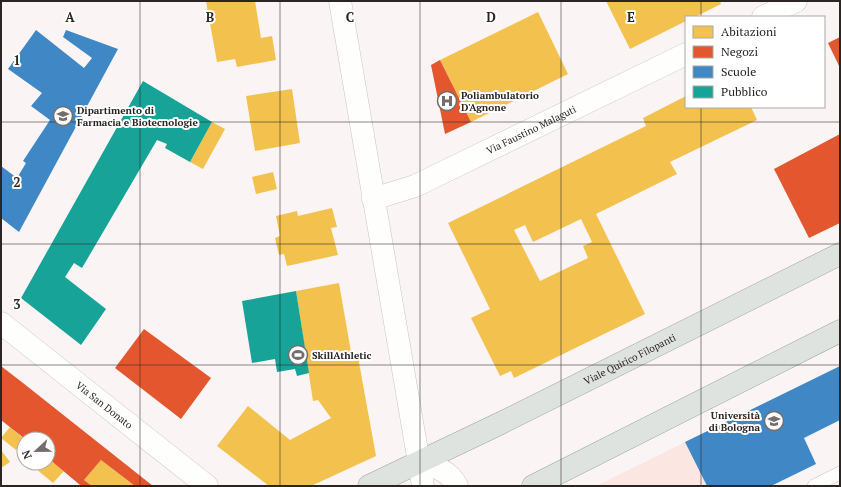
<svg xmlns="http://www.w3.org/2000/svg" width="841" height="487" font-family="'PT Serif',serif">
<rect width="100%" height="100%" fill="#faf5f4"/>
<path fill="#fce6e2" d="M685,442l22,44h-111z"/>
<g fill="#f2c14e" fill-rule="evenodd">
<path d="M206,1h49l6,37 11,-2 4,24 -39,7 -2,-8 -18,3z"/>
<path d="M606,1h114l1,3 -26,13h-9v4l-56,28z"/>
<path d="M538,12l30,62 -97,48 -31,-62z"/>
<path d="M292,89l8,54 -45,8 -9,-55z"/>
<path d="M686,96v11h65l6,13 -87,42 7,12 -81,40 49,100 -131,64 -3,-7 -11,5 -29,-58 19,-9 -42,-86 198,-97 -3,-8zM581,219l11,23 -9,4 5,12 -48,23 -26,-51 11,-5 8,17z"/>
<path d="M212,122l13,7 -22,40 -13,-7z"/>
<path d="M273,172l4,17 -21,5 -4,-17z"/>
<path d="M332,208l5,19 -6,1 7,27 -51,11 -3,-12 -5,1 -4,-17 5,-2 -4,-20 21,-5 1,5z"/>
<path d="M339,283l13,75 6,-1 18,99 -65,30h-42l-52,-40 31,-40 42,34 41,-22 -13,-18 -5,1 -17,-110z"/>
<path d="M10,427l14,12 -8,11 -15,-12z"/>
<path d="M1,450l9,12 -9,6z"/>
<path d="M48,458l16,13 -11,12 -18,-15 4,-5h9z"/>
<path d="M101,460l34,26h-43l-8,-6z"/>
</g>
<g fill="#e4572e">
<path d="M840,37v31l-12,-25z"/>
<path d="M440,60l31,62 -26,12 -14,-69z"/>
<path d="M840,134v89l-31,15 -35,-69z"/>
<path d="M144,329l67,49 -30,41 -66,-51z"/>
<path d="M1,366l22,17 130,103h-18l-34,-26 -17,20 8,6h-13l1,-1 -32,-27v-19h-23l-24,-19z"/>
</g>
<g fill="#3f88c5">
<path d="M36,30l48,38 8,-10 -29,-21 3,-7 52,19 -99,183 -18,-14v-52l16,12 9,-15 -3,-2 27,-41 -19,-14 11,-13 -34,-24z"/>
<path d="M840,366v54l-36,18 12,26 -45,22h-64l-22,-44z"/>
</g>
<g fill="#17a398">
<path d="M143,81l69,41 -22,40 -25,-14 2,-4 -10,-4 -75,128 -8,-5 -9,14 41,32 -25,36 -60,-47z"/>
<path d="M296,291l13,82 -12,3 -2,-7 -18,3 -2,-13 -23,4 -10,-62z"/>
</g>
<g fill="none" stroke-linecap="round" stroke-linejoin="round">
<defs>
<path id="lane" d="M814,486l26,-13"/>
<g id="street">
<path d="M763,17l33,-16"/>
<path id="s1" d="M373,199l42,-13 271,-132"/>
</g>
<g id="secondary">
<path d="M340,1l83,485"/>
<path id="s2" d="M1,323l206,163"/>
<path d="M418,462c16,4 31,8 39,24"/>
</g>
<g id="primary">
<path id="s3" d="M369,486l130,-62 341,-170"/>
<path d="M533,486l307,-155"/>
</g>
</defs>
<use href="#lane" stroke="#c9c5c4" stroke-width="14"/>
<use href="#street" stroke="#c9c5c4" stroke-width="23"/>
<use href="#secondary" stroke="#c9c5c4" stroke-width="23"/>
<use href="#primary" stroke="#9ba49e" stroke-width="23"/>
<use href="#lane" stroke="#fefefd" stroke-width="13"/>
<use href="#street" stroke="#fefefd" stroke-width="22"/>
<use href="#secondary" stroke="#fefefd" stroke-width="22"/>
<use href="#primary" stroke="#dfe3e0" stroke-width="22"/>
</g>
<path fill="none" stroke="#2b2524" stroke-width="1" stroke-opacity="0.55" d="M140,1v485M280,1v485M420,1v485M561,1v485M701,1v16M701,107v379M1,122h839M1,244h839M1,365h839"/>
<defs>
<symbol id="hospital-ring" viewBox="-11 -11 22 22"><circle r="9.5" fill="#fff" stroke="#736e6d" stroke-width="1.5"/><path d="M-5-5h3v3.5h4V-5h3V5h-3V1.5h-4V5h-3Z" fill="#736e6d"/></symbol>
<symbol id="university-ring" viewBox="-11 -11 22 22"><circle r="9.5" fill="#fff" stroke="#736e6d" stroke-width="1.5"/><path d="M0-5L7-2L0 1L-7-2ZM-4 1L0 2.5L4 1V4Q0 6-4 4Z" fill="#736e6d"/></symbol>
<symbol id="stadium-ring" viewBox="-11 -11 22 22"><circle r="9.5" fill="#fff" stroke="#736e6d" stroke-width="1.5"/><path d="M0-5a6.5 5 0 1 0 0 10a6.5 5 0 1 0 0-10ZM-3.5-1.8h7v3.6h-7Z" fill="#736e6d"/></symbol>
</defs>
<g fill-rule="evenodd">
<use href="#hospital-ring" x="436" y="90" width="22" height="22"/>
<use href="#university-ring" x="52" y="105" width="22" height="22"/>
<use href="#stadium-ring" x="287" y="344" width="22" height="22"/>
<use href="#university-ring" x="763" y="410" width="22" height="22"/>
</g>
<g text-anchor="middle" stroke-width="4" stroke-linejoin="round" paint-order="stroke">
<g font-size="10" font-weight="bold" fill="#2b2524" stroke="#fff" text-anchor="start">
<text x="461" y="99">Poliambulatorio<tspan x="461" dy="12">D'Agnone</tspan></text>
<text x="77" y="114">Dipartimento di<tspan x="77" dy="12">Farmacia e Biotecnologie</tspan></text>
<text x="312" y="359">SkillAthletic</text>
<text x="760" y="419" text-anchor="end">Università<tspan x="760" dy="12">di Bologna</tspan></text>
</g>
<g font-size="10" fill="#2b2524" stroke="#fff">
<text dy="4" stroke="none"><textPath href="#s1" startOffset="173">Via Faustino Malaguti</textPath></text>
<text dy="4" stroke="none"><textPath href="#s3" startOffset="290">Viale Quirico Filopanti</textPath></text>
<text dy="4" stroke="none"><textPath href="#s2" startOffset="132">Via San Donato</textPath></text>
</g>
</g>
<g font-size="13" text-anchor="middle" font-weight="bold" fill="#2b2524" stroke="#fff" stroke-width="4" stroke-linejoin="round" paint-order="stroke">
<text x="70" y="22">A</text>
<text x="210" y="22">B</text>
<text x="350" y="22">C</text>
<text x="491" y="22">D</text>
<text x="631" y="22">E</text>
<text x="17" y="65">1</text>
<text x="17" y="187">2</text>
<text x="17" y="309">3</text>
</g>
<rect width="841" height="487" fill="none" stroke="#2b2524" stroke-width="4"/>
<rect x="685" y="16" width="140" height="92" fill="#ffffff" stroke="#aaa8a7"/>
<rect x="693" y="26" width="20" height="12" fill="#f2c14e" stroke="#aaa8a7"/>
<text x="721" y="36" font-size="12" fill="#2b2524">Abitazioni</text>
<rect x="693" y="46" width="20" height="12" fill="#e4572e" stroke="#aaa8a7"/>
<text x="721" y="56" font-size="12" fill="#2b2524">Negozi</text>
<rect x="693" y="66" width="20" height="12" fill="#3f88c5" stroke="#aaa8a7"/>
<text x="721" y="76" font-size="12" fill="#2b2524">Scuole</text>
<rect x="693" y="86" width="20" height="12" fill="#17a398" stroke="#aaa8a7"/>
<text x="721" y="96" font-size="12" fill="#2b2524">Pubblico</text>
<g transform="translate(36 451) rotate(248)"><circle r="19" fill="#ffffff" stroke="#aaa8a7"/>
<path d="M0-3L7 15L0 10L-7 15Z" fill="#736e6d"/>
<text y="-6" font-size="11" font-weight="bold" text-anchor="middle" fill="#2b2524">N</text>
</g>
</svg>
